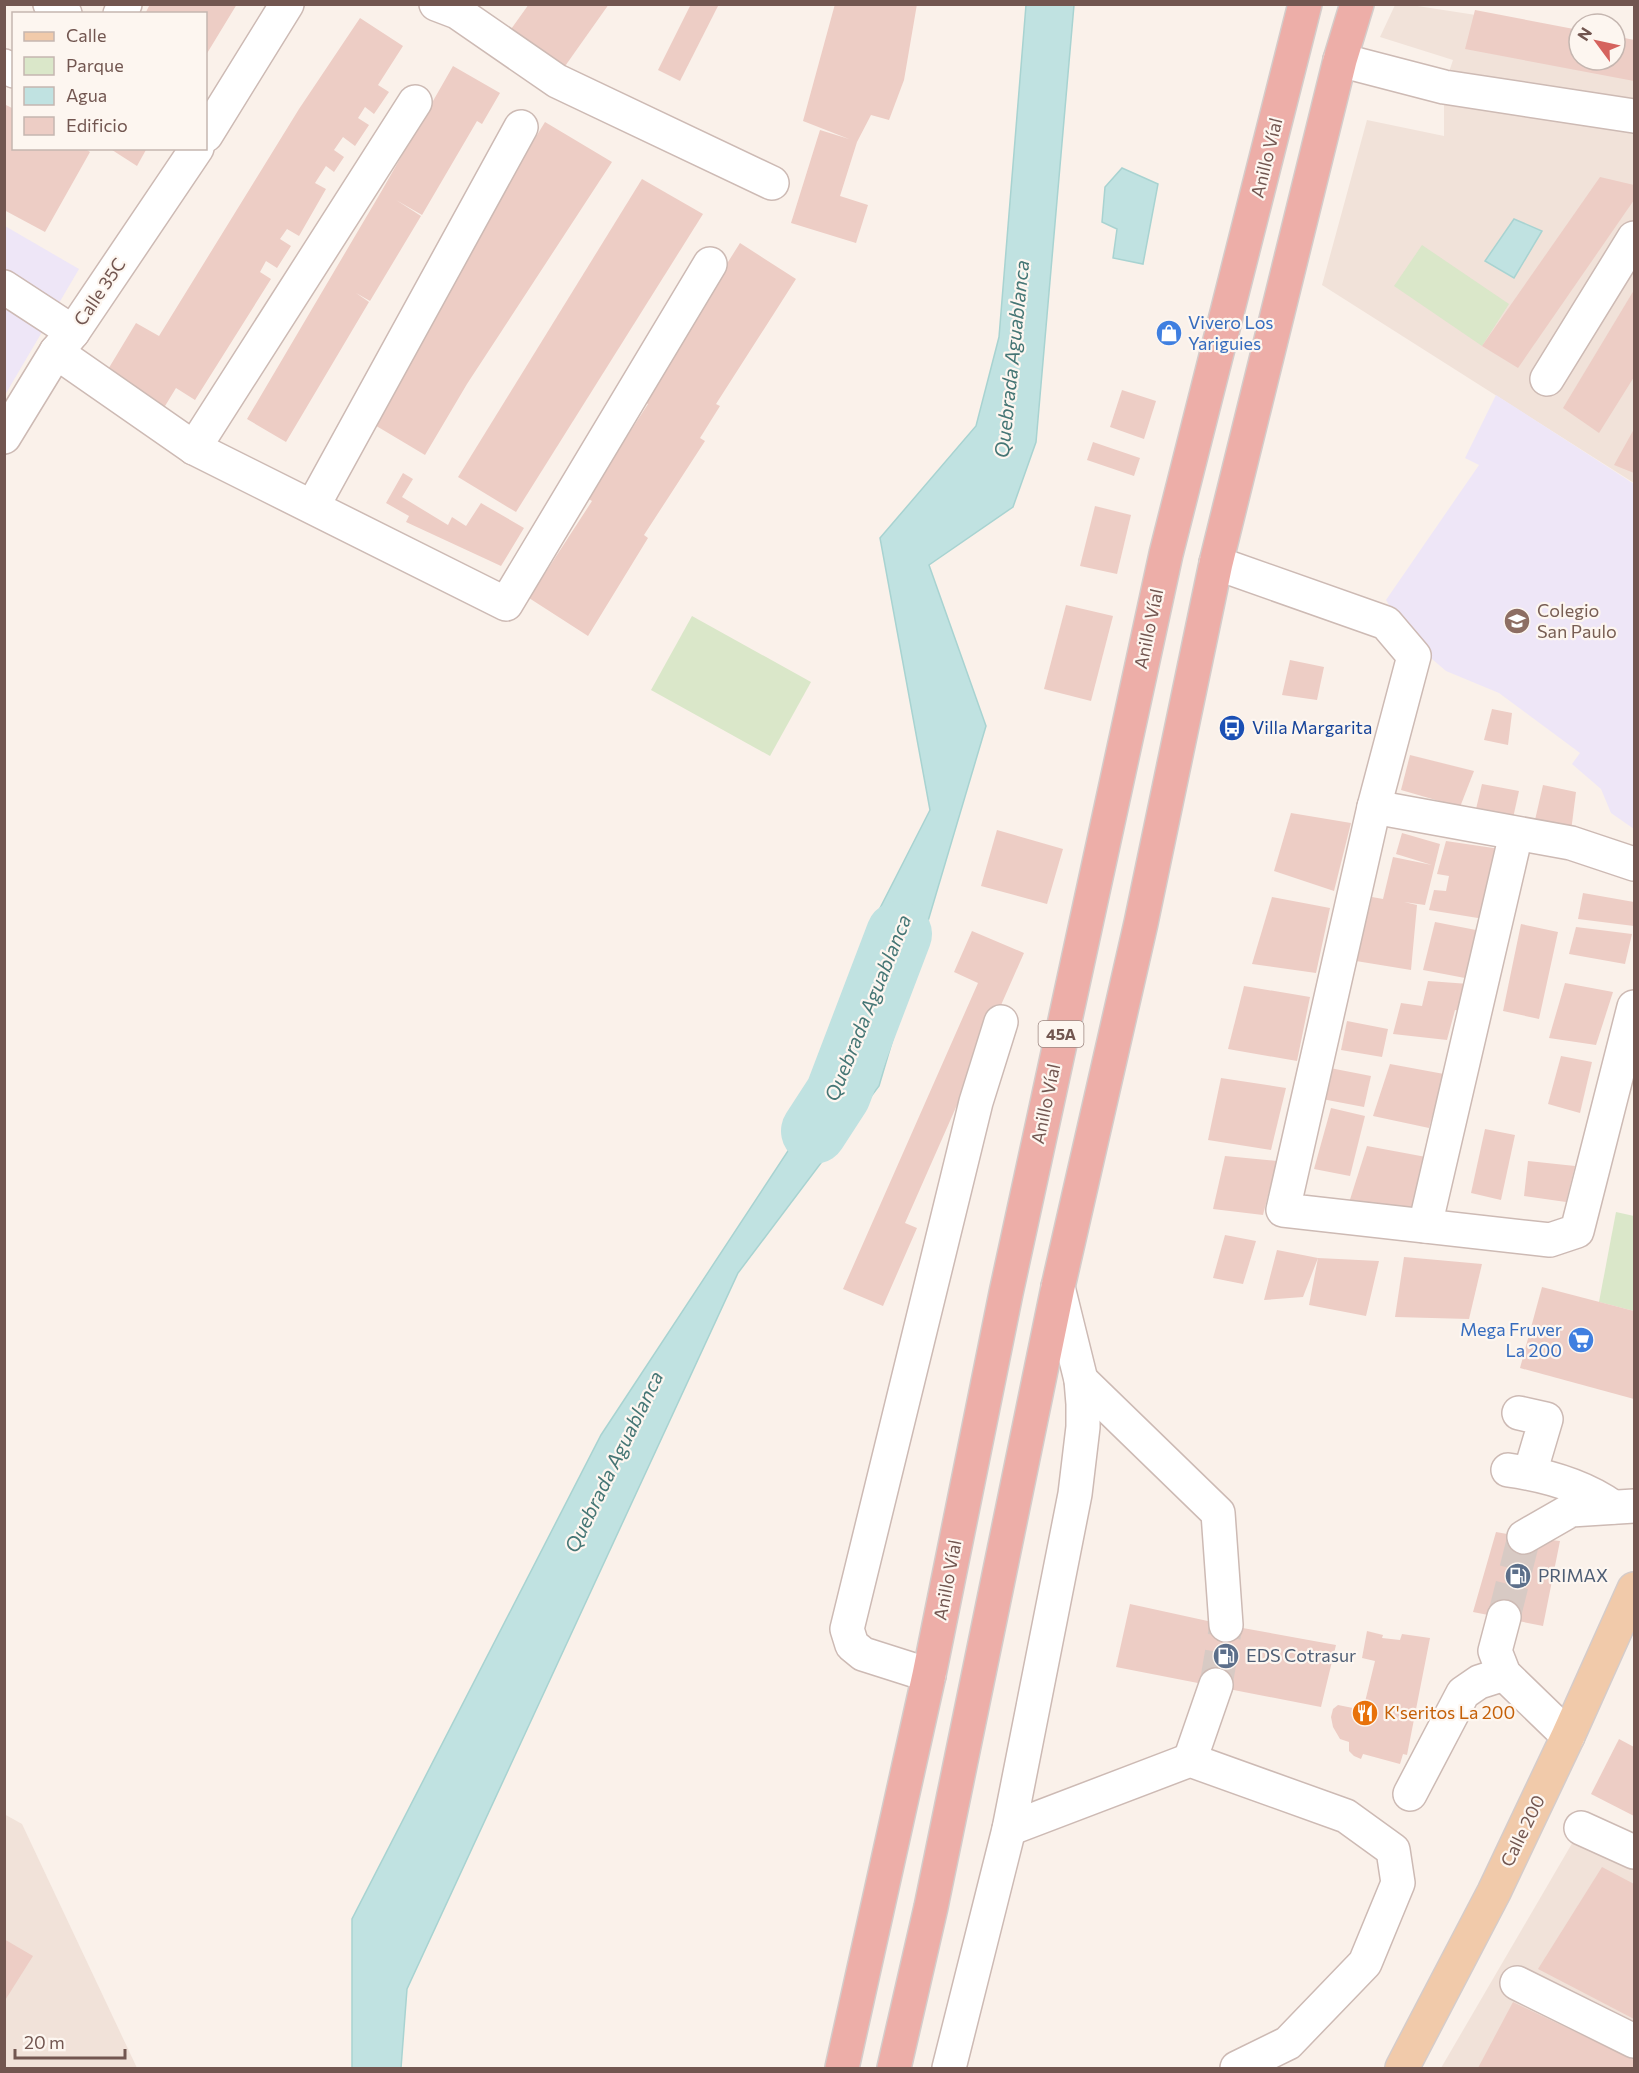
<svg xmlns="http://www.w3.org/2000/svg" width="1639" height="2073" font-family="Commissioner,sans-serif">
<rect width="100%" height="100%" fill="#faf1ea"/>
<g fill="#f1e2d9">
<path d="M1395,5h16l168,26v29h36v-23l19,3v443l-312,-198 45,-165 77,16v-49l9,-27 -73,-23z"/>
<path d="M4,1814l18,10 115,244h-132z"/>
<path d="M1581,1828l53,23v217h-193z"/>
</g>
<g fill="#eee6f7">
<path d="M5,226l74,43 -74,126z"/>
<path d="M1496,395l138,89v345l-23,-16 -10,-24 -29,-25 8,-11 -81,-60 -53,-22 -35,-30 -25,-41 93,-135 -14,-7z"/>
</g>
<g fill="#dae7c9">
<path d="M1422,245l87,59 -27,42 -88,-60z"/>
<path d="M692,616l119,66 -41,74 -119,-66z"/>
<path d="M1616,1212l18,4v95l-35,-9z"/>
</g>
<g fill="#c0e2e1" stroke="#a8d3d1" stroke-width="1.5">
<path d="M1026,5h48l-38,437 -23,65 -84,58 57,161 -107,360 -141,187 -331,716 -6,79h-49v-149l249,-484 264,-401 9,-114 56,-110 -50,-272 96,-112 23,-89z"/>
<path d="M1122,168l36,16 -15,80 -30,-6 4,-29 -15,-7 3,-35z"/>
<path d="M1514,219l28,12 -28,47 -29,-17z"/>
</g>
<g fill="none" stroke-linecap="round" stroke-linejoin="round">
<path stroke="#c0e2e1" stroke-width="66" d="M814,1131l24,-37 61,-160"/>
</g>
<g fill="#edcdc5">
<path d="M150,4h87l-31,51v-41h-61z"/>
<path d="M529,4h80l-46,65 -54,-37z"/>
<path d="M691,4h28l-39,77 -22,-11z"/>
<path d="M835,4h82l-13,76 -15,40 -18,-5 -14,27 -17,54 28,9 -12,38 -65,-20 29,-93 29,9 -46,-18z"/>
<path d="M1475,10l104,20v30h36v-24l19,4v41l-169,-32z"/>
<path d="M360,18l43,28 -25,39 11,7 -15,22 -9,-7 -7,11 11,7 -14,21 -12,-9 -9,13 10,7 -10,15 -8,-6 -11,17 11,6 -27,47 -12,-7 -7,10 11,7 -14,22 -11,-7 -6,11 11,7 -76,121 -19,-12 -14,23 -58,-35 32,-53 23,13 140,-227z"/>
<path d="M453,66l47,27 -18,31 -5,-3 -55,94 -26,-15 25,16 -51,85 -14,-8 13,9 -83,140 -39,-23 134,-227z"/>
<path d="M4,104l10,5v39h70l6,4 -45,80 -41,-22z"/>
<path d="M545,122l67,40 -145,222 -42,71 -62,-37z"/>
<path d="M109,148h38l-10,18z"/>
<path d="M1600,177l34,8v15l-116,168 -36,-22z"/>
<path d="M642,179l61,35 -187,298 -58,-35z"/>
<path d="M740,243l56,36 -80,125 4,2 -20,32 5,3 -61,94 4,3 -60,98 -59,-38 63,-97 -5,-3 61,-94 -4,-2 40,-62 -4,-2z"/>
<path d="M1634,290v87l-35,56 -36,-25z"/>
<path d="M1122,390l34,11 -12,38 -34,-12z"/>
<path d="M1634,429v44l-20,-8z"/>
<path d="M1093,442l47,16 -6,18 -47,-16z"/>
<path d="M403,473l10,6 -11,18 46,28 4,-8 14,9 15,-23 43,25 -23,38 -95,-44 3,-6 -23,-13z"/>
<path d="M1095,506l36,9 -14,59 -37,-8z"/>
<path d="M1066,605l47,11 -22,85 -47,-12z"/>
<path d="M1290,660l34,7 -7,33 -35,-5z"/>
<path d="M1492,709l20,4 -4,32 -24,-5z"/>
<path d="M1410,755l64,16 -14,36 -59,-17z"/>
<path d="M1482,784l37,7 -6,27 -37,-9z"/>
<path d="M1543,785l33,7 -5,39 -36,-11z"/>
<path d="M1291,813l60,10 -17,68 -60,-20z"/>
<path d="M997,830l66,19 -16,55 -66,-18z"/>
<path d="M1402,833l38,11 -15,61 -21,-3 13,3 -6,65 -55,-9 16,-64 11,2 10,-42 39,8 -36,-11z"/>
<path d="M1446,841l54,8 -16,70 -55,-9 5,-20 12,1 3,-15 -12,-2z"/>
<path d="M1583,893l51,9v24l-56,-7z"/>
<path d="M1272,897l58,11 -14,65 -64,-9z"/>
<path d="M1435,922l41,8 -11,48 -42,-8z"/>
<path d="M1521,924l37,8 -19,87 -36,-8z"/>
<path d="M1576,927l56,7 -7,30 -56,-10z"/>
<path d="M972,931l52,22 -119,270 12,5 -34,78 -40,-17 135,-306 -24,-11z"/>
<path d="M1428,981l41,3 -6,27 -8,-1 -8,30 -54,-6 8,-31 21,3z"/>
<path d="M1565,983l48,9 -17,53 -47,-7z"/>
<path d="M1244,986l66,11 -13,64 -69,-12z"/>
<path d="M1347,1021l41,8 -6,28 -41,-7z"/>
<path d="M1561,1056l31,6 -12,51 -32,-9z"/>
<path d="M1390,1064l54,10 -15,54 -56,-12z"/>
<path d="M1330,1068l41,8 -7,31 -42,-8z"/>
<path d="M1221,1078l65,10 -15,62 -63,-10z"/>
<path d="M1331,1108l34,8 -15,60 -36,-7z"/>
<path d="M1485,1129l30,6 -14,65 -30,-7z"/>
<path d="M1367,1146l59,11 -15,59 -64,-7z"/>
<path d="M1225,1156l52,5 -14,54 -50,-6z"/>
<path d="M1528,1161l47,5 -9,36 -42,-6z"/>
<path d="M1225,1235l31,6 -13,43 -30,-6z"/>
<path d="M1277,1250l41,8 61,3 -13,55 -57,-11 9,-47 -15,39 -39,3z"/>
<path d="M1404,1257l78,7 -13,55 -74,-2z"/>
<path d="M1542,1287l92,24v88l-114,-31z"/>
<path d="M1496,1532l28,5 36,4 -17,85 -70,-14z"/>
<path d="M1130,1604l96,21 110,20 -15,62 -205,-40z"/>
<path d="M1367,1631l16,4 -1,3 18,2 2,-6 28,4 -23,117 -4,-1 -3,10 -37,-10 -2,5 -7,-3 -5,-5v-9l-9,-3 -7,-12 -2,-10 2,-8 5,-4 25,5 12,-49 -13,-3z"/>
<path d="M1619,1739l15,8v69l-43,-22z"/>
<path d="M1602,1867l32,17v135l-96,-50z"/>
<path d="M4,1939l29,17 -29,46z"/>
<path d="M1513,2002l121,58v8h-156z"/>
</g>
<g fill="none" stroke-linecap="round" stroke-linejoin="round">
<g stroke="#d8cac4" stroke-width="33" stroke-dasharray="33 16" stroke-linecap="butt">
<path d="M1504,1617l20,-80"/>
<path d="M1216,1685l10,-60"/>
</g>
<defs>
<g id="minor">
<path d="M50,4l15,10"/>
<path d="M436,4l21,8 100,69 215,102"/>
<path d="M120,14l5,-10"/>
<path d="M1340,60l104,27 190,29"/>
<path d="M4,66l10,5"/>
<path d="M206,135l81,-131"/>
<path d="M4,287l69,45"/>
<path d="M56,352l138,96 312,156 204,-340"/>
<path d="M1547,379l87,-141"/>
<path d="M4,437l52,-85 17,-20 124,-184"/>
<path d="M194,448l221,-346"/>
<path d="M313,506l208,-379"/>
<path d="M1216,563l170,60 28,33 -40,151 -91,403 267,30 27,-9 57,-224"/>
<path d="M1374,807l197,36 63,21"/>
<path d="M1425,1226l91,-392"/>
<path d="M1081,1380l137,133 8,112"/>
<path d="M1519,1413l27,6 -16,54"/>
<path d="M1508,1470c37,5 74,15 105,37"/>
<path d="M1524,1537l47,-27 63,-4"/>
<path d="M1504,1617l-9,34 9,23 64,62"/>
<path d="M929,1675l-66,-21 -11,-9 -5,-16 129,-527 25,-80"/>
<path d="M1190,1760l26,-75"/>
<path d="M1410,1794l53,-101 16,-11 25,-8"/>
<path d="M1581,1828l53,24"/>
<path d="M1009,1829l181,-69 156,56 47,34 5,33 -33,80 -77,80 -51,25"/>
<path d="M1517,1983l117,58"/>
<path d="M949,2068l60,-239 66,-335 8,-67v-23l-2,-24 -23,-93"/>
</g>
<path id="major" d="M1402,2068l92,-176 74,-156 66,-147"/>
<g id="highway">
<path d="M842,2068l87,-393 77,-382 160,-739 139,-550"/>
<path d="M894,2068l37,-161 127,-620 83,-364 75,-360 124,-503 17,-56"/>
</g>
</defs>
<use href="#minor" stroke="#cdbab4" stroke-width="36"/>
<use href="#major" stroke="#d5ccca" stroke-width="36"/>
<use href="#highway" stroke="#d5ccca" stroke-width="36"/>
<use href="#minor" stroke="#fff" stroke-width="33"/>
<use href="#major" stroke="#f1caaa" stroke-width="33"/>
<use href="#highway" stroke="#edaea8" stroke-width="33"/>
</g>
<defs>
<symbol id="shop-disc" viewBox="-11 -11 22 22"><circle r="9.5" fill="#3f7fe0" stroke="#fdf6f0"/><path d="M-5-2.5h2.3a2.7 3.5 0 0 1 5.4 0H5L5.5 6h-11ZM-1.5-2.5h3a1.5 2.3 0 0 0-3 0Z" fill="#fff"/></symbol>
<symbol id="school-disc" viewBox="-11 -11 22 22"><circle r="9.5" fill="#8d6e63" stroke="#fdf6f0"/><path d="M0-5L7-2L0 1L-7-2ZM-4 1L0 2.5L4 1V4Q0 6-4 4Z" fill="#fff"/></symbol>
<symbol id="bus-disc" viewBox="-11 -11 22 22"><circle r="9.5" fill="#1a4fb4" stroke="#fdf6f0"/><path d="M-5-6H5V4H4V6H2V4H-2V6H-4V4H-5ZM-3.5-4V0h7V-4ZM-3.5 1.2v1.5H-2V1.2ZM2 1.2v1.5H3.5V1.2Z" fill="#fff"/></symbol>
<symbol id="supermarket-disc" viewBox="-11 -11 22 22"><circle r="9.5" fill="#3f7fe0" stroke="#fdf6f0"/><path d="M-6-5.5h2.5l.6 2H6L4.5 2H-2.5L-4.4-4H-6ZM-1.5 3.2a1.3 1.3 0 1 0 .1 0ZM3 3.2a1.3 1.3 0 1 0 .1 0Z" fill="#fff"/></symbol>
<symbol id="fuel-disc" viewBox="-11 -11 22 22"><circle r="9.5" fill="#5c6f8a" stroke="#fdf6f0"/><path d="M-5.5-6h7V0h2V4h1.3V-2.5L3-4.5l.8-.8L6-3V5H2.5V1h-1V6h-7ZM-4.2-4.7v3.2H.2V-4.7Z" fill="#fff"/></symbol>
<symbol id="restaurant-disc" viewBox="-11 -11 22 22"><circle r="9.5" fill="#e8710a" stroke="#fdf6f0"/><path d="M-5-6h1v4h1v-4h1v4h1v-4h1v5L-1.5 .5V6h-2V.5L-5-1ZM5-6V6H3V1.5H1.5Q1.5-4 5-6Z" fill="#fff"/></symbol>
</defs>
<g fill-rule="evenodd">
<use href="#shop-disc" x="1154" y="318" width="30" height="30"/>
<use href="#school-disc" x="1502" y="606" width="30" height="30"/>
<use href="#bus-disc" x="1217" y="713" width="30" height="30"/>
<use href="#supermarket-disc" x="1566" y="1325" width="30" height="30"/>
<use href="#fuel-disc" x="1503" y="1561" width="30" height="30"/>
<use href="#fuel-disc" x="1211" y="1641" width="30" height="30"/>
<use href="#restaurant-disc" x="1350" y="1698" width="30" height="30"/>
</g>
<g text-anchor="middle" stroke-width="4.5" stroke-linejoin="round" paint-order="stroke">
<rect fill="#fdf6f0" stroke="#9c8680" stroke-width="1.5" x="1038.5" y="1021" width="45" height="26" rx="4.5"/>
<g font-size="16" font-weight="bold" fill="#725650">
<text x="1061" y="1040">45A</text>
</g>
<g font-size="18" fill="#725650" stroke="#fdf6f0">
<text transform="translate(1267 158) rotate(-76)" y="6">Anillo Víal</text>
<text transform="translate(100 292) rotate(-56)" y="6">Calle 35C</text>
<text transform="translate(1149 629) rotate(-78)" y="6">Anillo Víal</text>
<text transform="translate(1046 1104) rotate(-78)" y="6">Anillo Víal</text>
<text transform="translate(948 1580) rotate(-79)" y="6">Anillo Víal</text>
<text transform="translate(1523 1831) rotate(-64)" y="6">Calle 200</text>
</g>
<g font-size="18" fill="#366cbe" stroke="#fdf6f0" text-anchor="start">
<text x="1188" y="329">Vivero Los<tspan x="1188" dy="21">Yariguies</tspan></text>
<text x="1562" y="1336" text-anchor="end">Mega Fruver<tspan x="1562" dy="21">La 200</tspan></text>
</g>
<g font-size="18" fill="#785e54" stroke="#fdf6f0" text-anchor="start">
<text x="1537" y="617">Colegio<tspan x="1537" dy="21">San Paulo</tspan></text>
</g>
<g font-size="18" fill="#164399" stroke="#fdf6f0" text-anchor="start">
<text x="1252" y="734">Villa Margarita</text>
</g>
<g font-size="18" fill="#4e5e75" stroke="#fdf6f0" text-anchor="start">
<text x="1538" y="1582">PRIMAX</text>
<text x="1246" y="1662">EDS Cotrasur</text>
</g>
<g font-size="18" fill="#c56008" stroke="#fdf6f0" text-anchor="start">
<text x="1384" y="1719">K'seritos La 200</text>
</g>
<g font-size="20" font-style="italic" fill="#457675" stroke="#fdf6f0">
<text transform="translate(1012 359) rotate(-84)" y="7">Quebrada Aguablanca</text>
<text transform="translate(868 1008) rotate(-68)" y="7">Quebrada Aguablanca</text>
<text transform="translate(614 1462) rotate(-64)" y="7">Quebrada Aguablanca</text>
</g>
</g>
<rect width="1639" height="2073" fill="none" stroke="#725650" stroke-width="12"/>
<rect x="12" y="12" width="195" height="138" fill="#fdf6f0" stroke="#c5b6b0" stroke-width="1.5"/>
<rect x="24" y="32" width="30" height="9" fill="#f1caaa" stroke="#c5b6b0" stroke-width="1.5"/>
<text x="66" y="42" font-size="18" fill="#725650">Calle</text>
<rect x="24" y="57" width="30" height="18" fill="#dae7c9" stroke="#c5b6b0" stroke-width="1.5"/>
<text x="66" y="72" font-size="18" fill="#725650">Parque</text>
<rect x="24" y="87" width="30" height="18" fill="#c0e2e1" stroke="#c5b6b0" stroke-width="1.5"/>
<text x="66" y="102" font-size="18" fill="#725650">Agua</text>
<rect x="24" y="117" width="30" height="18" fill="#edcdc5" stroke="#c5b6b0" stroke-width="1.5"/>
<text x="66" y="132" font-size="18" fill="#725650">Edificio</text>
<g transform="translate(1597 42) rotate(303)"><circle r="28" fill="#fdf6f0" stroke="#c5b6b0" stroke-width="1.5"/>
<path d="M0-4.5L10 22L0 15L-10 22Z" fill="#d5635e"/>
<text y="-9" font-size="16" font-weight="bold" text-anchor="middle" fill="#725650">N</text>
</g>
<path d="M15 2049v9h110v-9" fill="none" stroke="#725650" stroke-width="3"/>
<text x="24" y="2049" font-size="18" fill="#725650" stroke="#fdf6f0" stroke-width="4.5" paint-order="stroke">20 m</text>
</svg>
